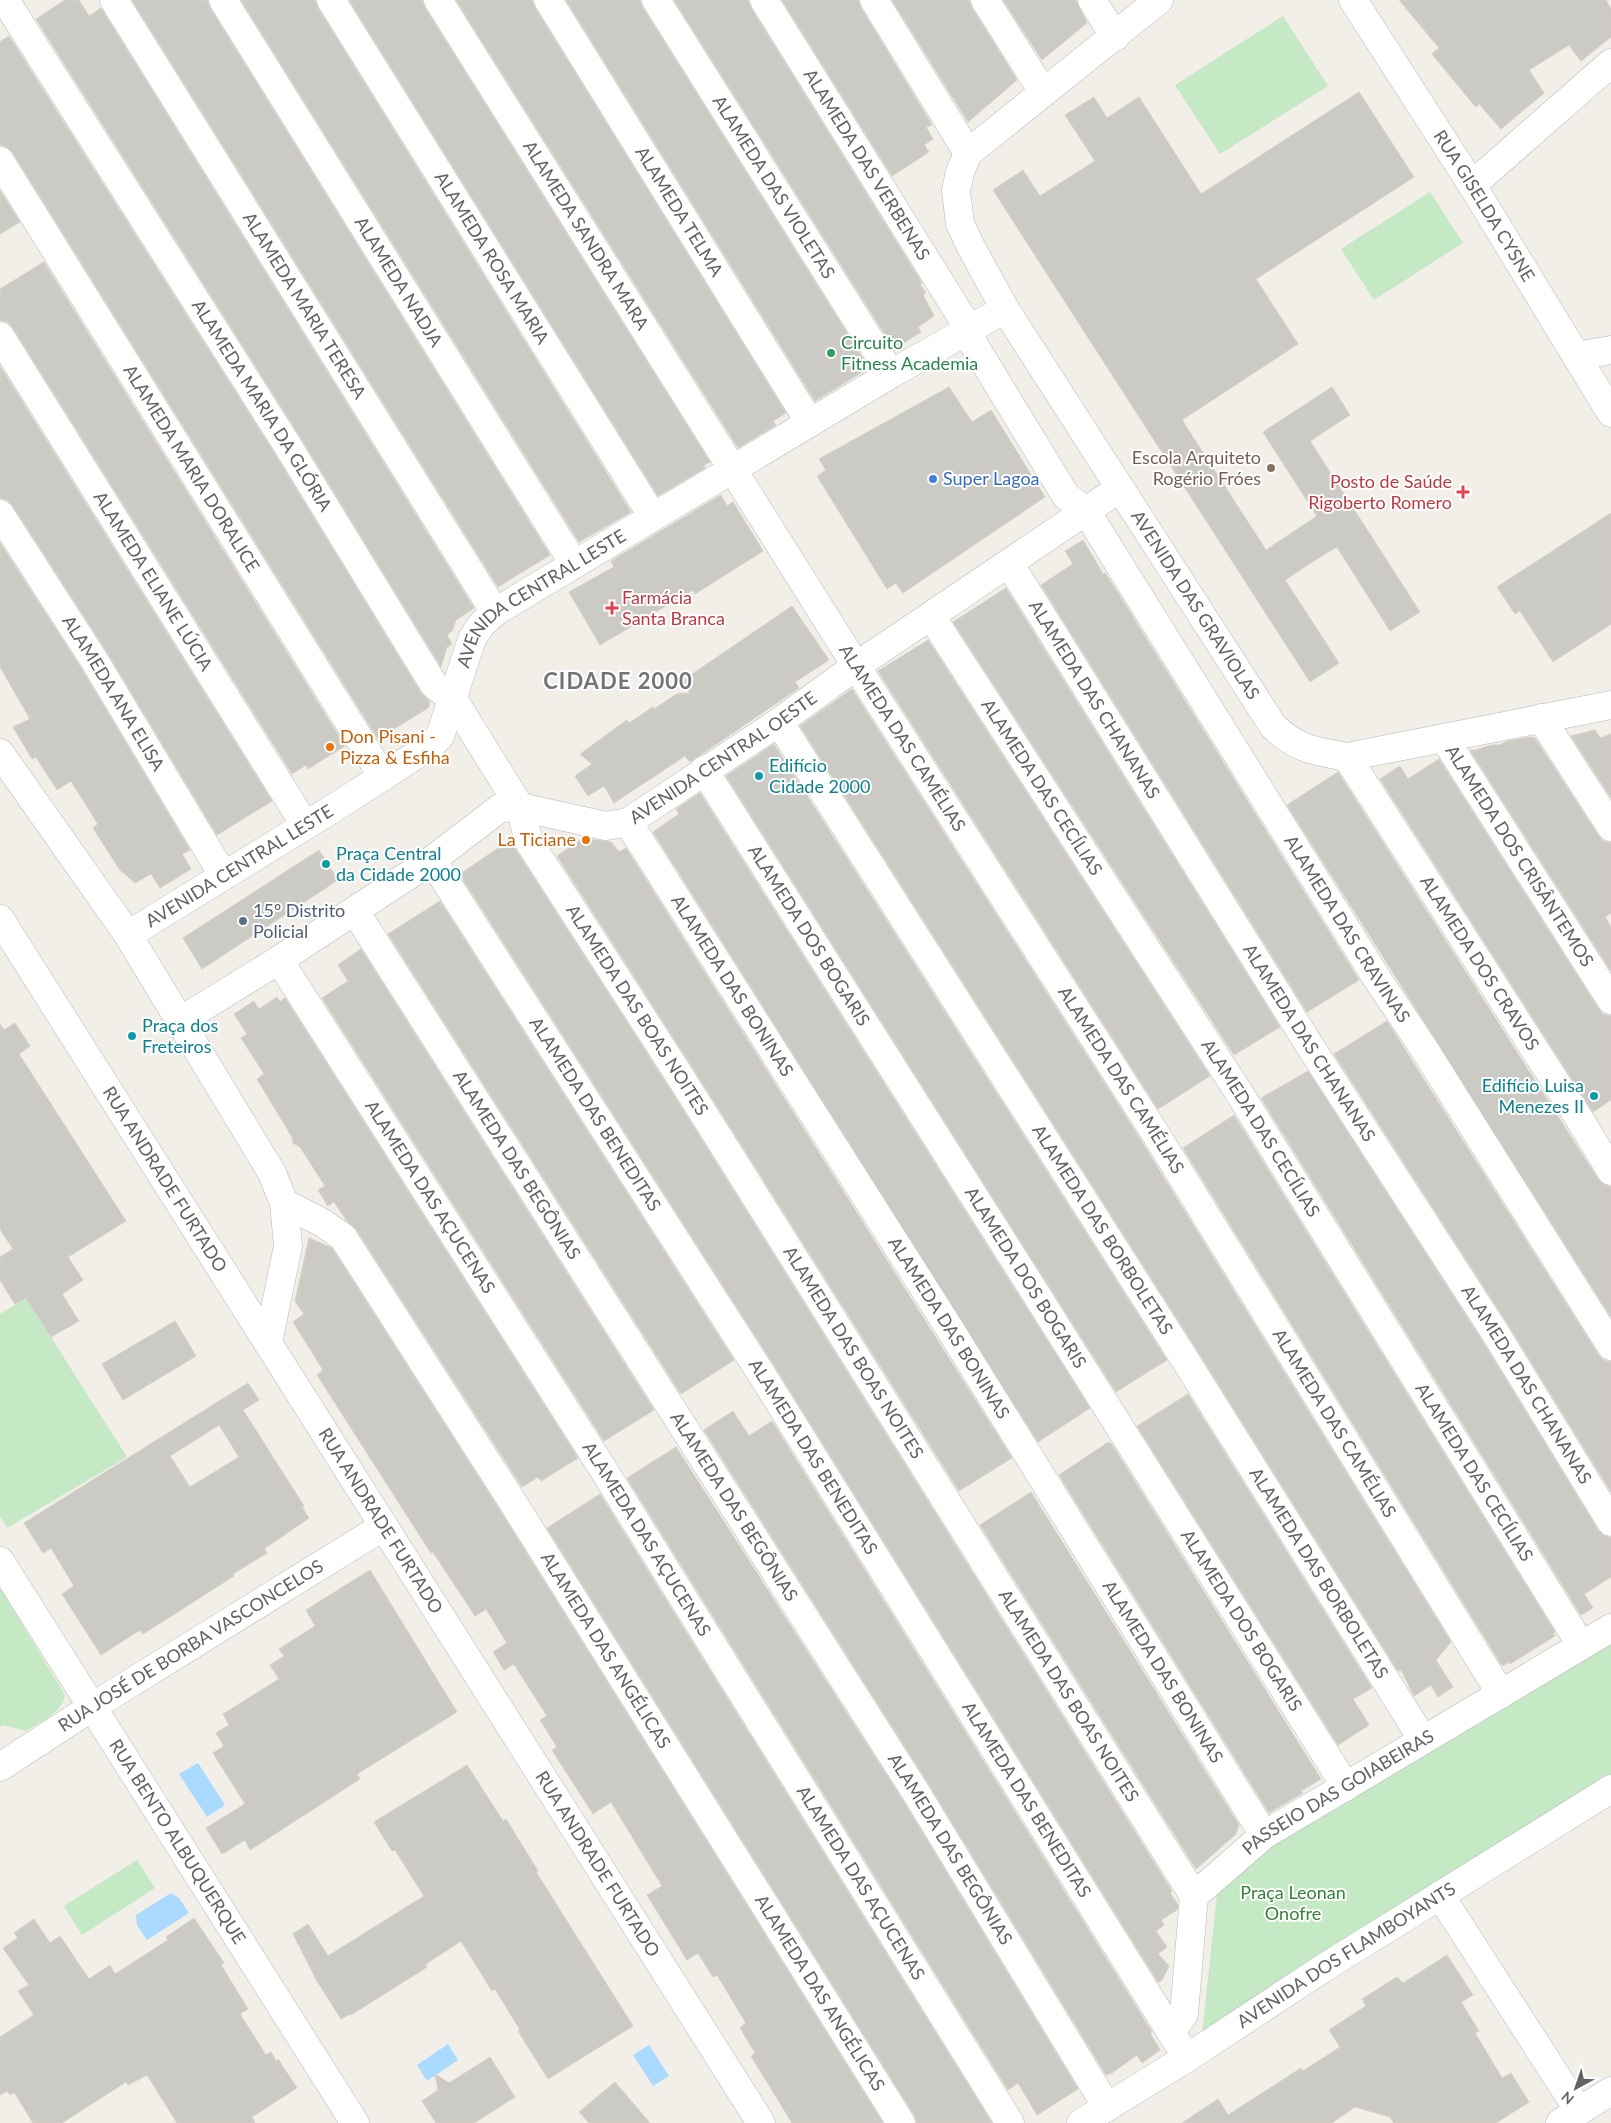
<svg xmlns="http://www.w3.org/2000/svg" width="1611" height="2123" font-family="Lato,sans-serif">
<rect width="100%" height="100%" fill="#f1efe8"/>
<g fill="#c5e8c5">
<path d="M1283,16l45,70 -108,68 -45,-69z"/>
<path d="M1430,192l33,51 -89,57 -33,-51z"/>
<path d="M26,1298l101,159 -120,71 -7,-12v-202z"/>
<path d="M0,1588l65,107c-3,18 -25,27 -39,36l-22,-6 -4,2z"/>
<path d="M1611,1641v136l-409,258 15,-141 36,-40z"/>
<path d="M137,1860l18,28 -73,47 -18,-29z"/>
</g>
<g fill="#aadaff">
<path d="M198,1763l27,42 -18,12 -28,-43z"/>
<path d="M171,1893l8,5 10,15 -42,27 -10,-15 -1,-10z"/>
<path d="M448,2044l10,16 -31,21 -10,-16z"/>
<path d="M649,2045l20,31 -16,10 -20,-31z"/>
</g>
<g fill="#cccac5" stroke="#d6d1c6" fill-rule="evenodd">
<path d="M65,0h14l10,16 12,-8 373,600 -18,12 -4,11 -5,4 5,9 -5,3 -6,20 -142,-232 -263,-416z"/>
<path d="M132,0h75l3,8 340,547 -52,32z"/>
<path d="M241,0h74l3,8 313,504 -52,30z"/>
<path d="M349,0h73l3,8 285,454 -6,3 1,3 -47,28z"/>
<path d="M456,0h76l3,8 251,405 -13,8 3,4 -38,23z"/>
<path d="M566,0h74l3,8 226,360 -54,33z"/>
<path d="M674,0h74l3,8 171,275 -2,1 6,9 -3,2 11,21 -16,11 3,5 -27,17z"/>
<path d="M782,0h76l3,8 71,117 -6,2 7,12 -9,6 5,7 -37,24z"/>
<path d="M892,0h77l3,8 45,72 -49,42z"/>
<path d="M1003,0h73l11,23 -45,37z"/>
<path d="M1399,0h207l5,9v28l-30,24 -12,-16 -40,25 15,23 -43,36 -22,-25 -3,3 -2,-2 -42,-51 7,-6z"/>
<path d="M9,36l264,415 148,242 9,9 -2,6 -50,31 -365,-586 -5,-5 -8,-3v-103z"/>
<path d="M1359,92l55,85 -158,102 42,65 -116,76 84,130 51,-34 -54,-84 69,-45 18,28 -40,26 110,171 -30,19 -53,-84 -22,13 -30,20 54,83 -29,19 -317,-492 30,-20 17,26 55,-35 -30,-46 29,-18 13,21 32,-21 62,97z"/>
<path d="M0,191l20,31 -20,12z"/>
<path d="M44,262l301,484 -37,23 -2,-4 -14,9 -279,-446 -5,-6 -8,-2v-31z"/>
<path d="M0,366l272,435 -55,34 -110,-183 -94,-146 -5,-6 -8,-2z"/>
<path d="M949,387l23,35 19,-12 54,87 -142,96 -7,-10 -9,6 -70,-113 9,-6 -7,-11z"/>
<path d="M721,495l6,11 6,-4 30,49 -68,43 -2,-4 -93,55 -31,-53 45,-25 -3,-6z"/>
<path d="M1611,513v111l-58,38 -33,-51 -5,3 -18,-27z"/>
<path d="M1083,540l20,34 2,-1 5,7 249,400 -52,32 -266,-427 32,-21 -8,-13z"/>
<path d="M0,543l81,125 109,182 -8,4 9,15 -31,19 -9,-14 -16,9 -15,-13 -27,-42 5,-4 -27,-43 -14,9 -21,-33 -4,2 -19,-32 17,-8 -30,-52z"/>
<path d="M1006,588l274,439 -46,28 -281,-433z"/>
<path d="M792,606l37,54 -34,22 4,6 -109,74 -5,-6 -71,47 -10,-17 -16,10 -13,-20 17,-12 -12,-10 47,-34 2,3 24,-16 1,2 23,-15 13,-1 -8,-12z"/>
<path d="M928,640l282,436 -52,33 -280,-438z"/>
<path d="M852,689l280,437 319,516 -15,18 17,27 -15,10 -7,-12 -17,11 -13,-26 -3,1 -201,-321 -397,-624z"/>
<path d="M1595,730l5,8 11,-4v64l-40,-62z"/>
<path d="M1531,737l4,1 63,97 5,6 8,2v70l-6,4 6,10v44l-141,-221h6l15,-5h9l7,-4z"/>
<path d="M774,744l393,616 -51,32 -390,-616z"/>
<path d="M1439,759l159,249 5,6 8,2v84l-18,12 -213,-333 20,-13 8,13z"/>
<path d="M1338,772l260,407 5,5 8,3v130l-324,-512z"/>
<path d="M700,793l390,615 -52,34 -385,-610 26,-18 -3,-5z"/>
<path d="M583,838l28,4 8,10 7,-4 386,610 -53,33 -263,-418 -139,-217z"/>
<path d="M513,842l3,8 154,239 502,802 -2,2 8,12 -1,5 -16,10 3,5 -8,6 11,16 -9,7 11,12 -7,14 -4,2 -381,-612 -311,-486 -6,-10 40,-27 1,2z"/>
<path d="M319,850l19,30 -136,89 -19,-31z"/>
<path d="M440,901l294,459 -53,34 -293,-460z"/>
<path d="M361,949l293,461 -50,31 -282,-443 26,-17 -10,-16z"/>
<path d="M277,997l3,5 5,-4 293,460 -37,23 -3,-4 -16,10 -166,-258 -9,-8 -13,-19 -6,4 -10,-16 7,-4 -25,-39 -7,-4 -1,-6 -35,-58 7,-5 -23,-36 6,-4 -13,-20 20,-13 5,8z"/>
<path d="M1387,1021l211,333 5,6 8,2v130l-102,-166 -175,-272z"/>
<path d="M15,1023l15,23 -11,8 107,167 -58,36 15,23 -21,14 17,27 -28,16 -25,-39 -11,6 -15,-24v-23l13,-8 -13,-20v-205l4,6z"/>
<path d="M1308,1071l175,271 115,188 5,5 8,3v39l-27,17 9,14 -12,7 -320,-517z"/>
<path d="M1234,1115l321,517 -2,1 2,3 -45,28 -1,-2 -6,4 -2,-2 -318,-516z"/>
<path d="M309,1238l23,10 167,261 384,614h-91l-41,-67 4,-3 -15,-25 6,-5 -29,-48 -4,2 -15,-24 -11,7 -40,-65 15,-9 -51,-84 -18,12 -41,-64 5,-3 -17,-27 7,-4 -33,-52 -10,6 -11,-18 14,-9 -21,-34 -11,7 -42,-64 -2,1 -114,-178 6,-5 -30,-48 11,-8 -9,-13z"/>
<path d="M175,1321l21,35 -73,44 -21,-36z"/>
<path d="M248,1383l11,17 -16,10 61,96 -2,1 7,11 -45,31 3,4 -34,21 1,2 -91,58 -3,-4 -39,25 -39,-61 12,-8 -23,-38 -8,5 -19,-30zM219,1425l20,32 -49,30 -20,-31z"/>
<path d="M1188,1394l184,294 -19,11 16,26 -31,20 -201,-319z"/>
<path d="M733,1411l16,25 23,-15 380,611 -2,1 10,17 -18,13 -5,-8 -25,18 -6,2 -178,-292 -224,-353z"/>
<path d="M1107,1443h4l210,336 -20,12 2,2 -34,20 -210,-338z"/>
<path d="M676,1447l226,352 176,290 -41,26 -19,-32 -10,7 -381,-612z"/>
<path d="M1031,1492l208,333 -3,9 -40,35 -216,-344z"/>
<path d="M600,1494l392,629h-75l-3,-8 -367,-587z"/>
<path d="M370,1570l87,142 -100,62 3,5 -110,71 -5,-10 -23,14 -16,-26 39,-24 -32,-51 11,-7 -8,-13 13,-8 -6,-11 56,-35 -9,-14 14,-9 -5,-7 36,-23 -9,-16z"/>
<path d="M467,1765l36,56 3,-2 32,52 -2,1 97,154 -85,53 -30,-48 2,-1 -25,-41 -3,2 -31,-50 -35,23 1,3 -76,48 -1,-1 -9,5 -24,-38 -24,-47 15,-10 20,32 96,-60 -29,-46 -3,1 -18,-29z"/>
<path d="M194,1918l30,45 -3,2 27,44 -8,5 26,41 5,-3 5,9 2,-2 19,29 -45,29 3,6h-78l-30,-48 -19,10 -2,-3 -64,41h-29l-19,-31 -4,3 -3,-4 -7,4v-58l34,-22 -16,-24 11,-6 -26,-37 15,-10 -4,-5 20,-14 16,24 10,-7 29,43 21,-14 5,9 53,-34 -2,-3z"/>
<path d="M1447,1955l26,40 -12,7 18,29 -4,2 27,45 9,-5 18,29 -33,21h-102l-4,-6 -35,-10 -23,16h-150l36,-24 10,16 73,-47 2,3 37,-24 -11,-17 37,-24 -4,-7 35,-22 6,6z"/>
<path d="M490,2057l25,40 -41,26h-38l-14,-22 16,-11 -3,-16 14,9z"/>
<path d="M615,2082l35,41h-61l-10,-11z"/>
</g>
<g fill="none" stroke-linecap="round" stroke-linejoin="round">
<defs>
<g id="minor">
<path id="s1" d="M5,0l281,443 148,242 19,14 67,108 9,35 154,239 511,815"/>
<path id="s2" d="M114,0l381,612"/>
<path id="s3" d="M223,0l351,564"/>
<path id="s4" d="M331,0l322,517"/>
<path id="s5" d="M438,0l418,666 301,470 344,558"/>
<path id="s6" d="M548,0l262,423"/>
<path id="s7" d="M656,0l235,374"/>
<path id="s8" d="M764,0l205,329 5,16 92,151 20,15 290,466 47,70 188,299"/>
<path d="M874,0l94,153"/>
<path d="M985,0l58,92"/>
<path d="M1092,0l23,37"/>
<path id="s9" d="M1159,0l-191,153 -8,19 -4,19 4,33 11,23 34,62 268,417c25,24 42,25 74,31l264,-52"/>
<path id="s10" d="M1353,0l119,185 139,228"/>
<path id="s11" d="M0,161l383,616"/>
<path d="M1472,185l139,-122"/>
<path id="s12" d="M0,336l305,489"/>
<path d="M1576,356l35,-6"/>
<path id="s13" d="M0,514l94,146 129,215"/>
<path id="s14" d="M1009,563l299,480 188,291 115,188"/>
<path id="s15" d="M931,616l305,472 345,557"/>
<path d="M1541,718l70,109"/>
<path id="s16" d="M779,722l405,636 239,382"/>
<path id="s17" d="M1444,738l167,262"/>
<path d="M0,753l128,182 144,238 12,30 4,43 -20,97"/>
<path id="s18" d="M1347,757l235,366 29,48"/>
<path id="s19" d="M704,770l320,505 322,512"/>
<path id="s20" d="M628,822l320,504 316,509"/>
<path id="s21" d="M432,860l332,518 423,680"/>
<path id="s22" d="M355,911l560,880 192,316"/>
<path id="s23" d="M0,919l761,1204"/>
<path id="s24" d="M128,935l217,-134 85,-55 10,-10 32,-97 9,-14 14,-13 396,-238 114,-65"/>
<path id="s25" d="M279,960l314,493 417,670"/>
<path id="s26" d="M180,1021l99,-61 153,-100 68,-52 20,-1 86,19 22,-4 151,-100 77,-56 264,-178"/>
<path id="s27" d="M284,1203l37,19 22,15 169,264 389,622"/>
<path id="s28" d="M0,1561l355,562"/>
<path id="s29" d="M0,1767l92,-60 292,-181"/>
<path d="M1440,1895l139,216"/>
<path id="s30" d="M1171,2032l13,-18 10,-118 70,-61 347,-207"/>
<path id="s31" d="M1081,2123l106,-65 135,-89 289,-180"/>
<path d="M1560,2123l51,-32"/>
</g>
</defs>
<use href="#minor" stroke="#b5b8bc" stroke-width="29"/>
<use href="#minor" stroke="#fff" stroke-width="28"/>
</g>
<circle fill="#2e9e5b" stroke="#fff" stroke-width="2" cx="831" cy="353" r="5"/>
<circle fill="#8d6e63" stroke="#fff" stroke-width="2" cx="1271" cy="468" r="5"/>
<circle fill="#3f7fe0" stroke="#fff" stroke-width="2" cx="933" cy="479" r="5"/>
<g fill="#e0444e" stroke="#fff" stroke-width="2">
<path d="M1460.5 484.5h5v5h5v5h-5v5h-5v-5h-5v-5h5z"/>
<path d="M609.5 600.5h5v5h5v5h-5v5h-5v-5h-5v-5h5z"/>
</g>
<g fill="#e8710a" stroke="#fff" stroke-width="2">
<circle cx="330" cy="747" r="5"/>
<circle cx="586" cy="840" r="5"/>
</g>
<g fill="#0f9aa8" stroke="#fff" stroke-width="2">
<circle cx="759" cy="776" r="5"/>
<circle cx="326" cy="864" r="5"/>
<circle cx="132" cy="1036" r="5"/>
<circle cx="1594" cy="1096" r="5"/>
</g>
<circle fill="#5c6f8a" stroke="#fff" stroke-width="2" cx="243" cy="921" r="5"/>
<g text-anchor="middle" stroke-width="4" stroke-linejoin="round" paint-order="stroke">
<g font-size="18" fill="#5f6368" stroke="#fff">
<text dy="6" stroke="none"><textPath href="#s8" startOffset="194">ALAMEDA DAS VERBENAS</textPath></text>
<text dy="6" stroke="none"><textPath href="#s7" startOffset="221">ALAMEDA DAS VIOLETAS</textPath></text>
<text dy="6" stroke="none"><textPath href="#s10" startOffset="244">RUA GISELDA CYSNE</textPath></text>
<text dy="6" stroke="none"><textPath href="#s6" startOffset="249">ALAMEDA TELMA</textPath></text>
<text dy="6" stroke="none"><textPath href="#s5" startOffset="278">ALAMEDA SANDRA MARA</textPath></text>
<text dy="6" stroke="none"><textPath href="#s4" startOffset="304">ALAMEDA ROSA MARIA</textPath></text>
<text dy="6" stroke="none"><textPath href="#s3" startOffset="332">ALAMEDA NADJA</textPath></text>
<text dy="6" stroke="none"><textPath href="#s2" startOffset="360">ALAMEDA MARIA TERESA</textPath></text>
<text dy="6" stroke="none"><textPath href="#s1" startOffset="480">ALAMEDA MARIA DA GLÓRIA</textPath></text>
<text dy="6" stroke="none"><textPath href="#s11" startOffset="362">ALAMEDA MARIA DORALICE</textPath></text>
<text dy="6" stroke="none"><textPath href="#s12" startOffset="289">ALAMEDA ELIANE LÚCIA</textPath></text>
<text dy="6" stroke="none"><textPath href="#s24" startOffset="551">AVENIDA CENTRAL LESTE</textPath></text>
<text dy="6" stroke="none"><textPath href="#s9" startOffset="766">AVENIDA DAS GRAVIOLAS</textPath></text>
<text dy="6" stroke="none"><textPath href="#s13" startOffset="212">ALAMEDA ANA ELISA</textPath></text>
<text dy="6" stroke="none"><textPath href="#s14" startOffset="161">ALAMEDA DAS CHANANAS</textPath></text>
<text dy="6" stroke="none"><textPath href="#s5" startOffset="872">ALAMEDA DAS CAMÉLIAS</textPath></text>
<text dy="6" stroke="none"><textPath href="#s26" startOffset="630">AVENIDA CENTRAL OESTE</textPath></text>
<text dy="6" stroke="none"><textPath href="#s15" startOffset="204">ALAMEDA DAS CECÍLIAS</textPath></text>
<text dy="6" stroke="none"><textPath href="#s17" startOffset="140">ALAMEDA DOS CRISÂNTEMOS</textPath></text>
<text dy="6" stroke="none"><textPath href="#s24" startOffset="131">AVENIDA CENTRAL LESTE</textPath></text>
<text dy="6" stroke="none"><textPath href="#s8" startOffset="1099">ALAMEDA DAS CRAVINAS</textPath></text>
<text dy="6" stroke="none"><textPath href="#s19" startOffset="196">ALAMEDA DOS BOGARIS</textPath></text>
<text dy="6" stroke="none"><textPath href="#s18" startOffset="245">ALAMEDA DOS CRAVOS</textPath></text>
<text dy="6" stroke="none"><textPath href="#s20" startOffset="194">ALAMEDA DAS BONINAS</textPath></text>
<text dy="6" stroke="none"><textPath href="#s1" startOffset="1195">ALAMEDA DAS BOAS NOITES</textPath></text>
<text dy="6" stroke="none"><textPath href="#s14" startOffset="566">ALAMEDA DAS CHANANAS</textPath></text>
<text dy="6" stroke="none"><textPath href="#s5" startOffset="1278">ALAMEDA DAS CAMÉLIAS</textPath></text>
<text dy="6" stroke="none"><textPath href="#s21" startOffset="302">ALAMEDA DAS BENEDITAS</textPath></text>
<text dy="6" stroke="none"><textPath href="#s15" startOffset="609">ALAMEDA DAS CECÍLIAS</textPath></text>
<text dy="6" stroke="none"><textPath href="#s22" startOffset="301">ALAMEDA DAS BEGÔNIAS</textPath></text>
<text dy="6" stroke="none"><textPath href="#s23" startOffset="308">RUA ANDRADE FURTADO</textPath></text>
<text dy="6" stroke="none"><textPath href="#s25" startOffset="281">ALAMEDA DAS AÇUCENAS</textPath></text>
<text dy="6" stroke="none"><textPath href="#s16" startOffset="602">ALAMEDA DAS BORBOLETAS</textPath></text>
<text dy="6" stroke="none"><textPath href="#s19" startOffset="601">ALAMEDA DOS BOGARIS</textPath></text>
<text dy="6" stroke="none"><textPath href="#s20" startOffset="599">ALAMEDA DAS BONINAS</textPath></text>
<text dy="6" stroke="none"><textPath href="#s1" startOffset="1600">ALAMEDA DAS BOAS NOITES</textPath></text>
<text dy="6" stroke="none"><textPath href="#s14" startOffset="971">ALAMEDA DAS CHANANAS</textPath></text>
<text dy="6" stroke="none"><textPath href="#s5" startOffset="1682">ALAMEDA DAS CAMÉLIAS</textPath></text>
<text dy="6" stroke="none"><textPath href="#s21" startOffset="708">ALAMEDA DAS BENEDITAS</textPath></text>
<text dy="6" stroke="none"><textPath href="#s15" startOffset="1014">ALAMEDA DAS CECÍLIAS</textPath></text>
<text dy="6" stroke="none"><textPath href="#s22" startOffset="706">ALAMEDA DAS BEGÔNIAS</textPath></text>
<text dy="6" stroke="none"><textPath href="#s23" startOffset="712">RUA ANDRADE FURTADO</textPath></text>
<text dy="6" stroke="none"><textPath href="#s25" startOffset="686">ALAMEDA DAS AÇUCENAS</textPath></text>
<text dy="6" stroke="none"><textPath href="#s16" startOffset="1008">ALAMEDA DAS BORBOLETAS</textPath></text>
<text dy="6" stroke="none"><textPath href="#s19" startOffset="1006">ALAMEDA DOS BOGARIS</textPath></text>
<text dy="6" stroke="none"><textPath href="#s29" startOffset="226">RUA JOSÉ DE BORBA VASCONCELOS</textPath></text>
<text dy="6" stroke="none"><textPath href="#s27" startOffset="558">ALAMEDA DAS ANGÉLICAS</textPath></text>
<text dy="6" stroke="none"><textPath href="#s20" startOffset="1004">ALAMEDA DAS BONINAS</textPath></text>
<text dy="6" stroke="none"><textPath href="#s1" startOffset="2005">ALAMEDA DAS BOAS NOITES</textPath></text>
<text dy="6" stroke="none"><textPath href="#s30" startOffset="319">PASSEIO DAS GOIABEIRAS</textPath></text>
<text dy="6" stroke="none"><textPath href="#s21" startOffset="1112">ALAMEDA DAS BENEDITAS</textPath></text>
<text dy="6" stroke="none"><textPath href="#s28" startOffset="332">RUA BENTO ALBUQUERQUE</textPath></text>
<text dy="6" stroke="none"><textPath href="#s22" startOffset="1111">ALAMEDA DAS BEGÔNIAS</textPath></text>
<text dy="6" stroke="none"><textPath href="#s23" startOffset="1118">RUA ANDRADE FURTADO</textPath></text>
<text dy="6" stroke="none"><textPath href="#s25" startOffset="1091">ALAMEDA DAS AÇUCENAS</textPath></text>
<text dy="6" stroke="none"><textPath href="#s31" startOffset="314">AVENIDA DOS FLAMBOYANTS</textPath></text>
<text dy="6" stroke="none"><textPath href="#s27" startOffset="962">ALAMEDA DAS ANGÉLICAS</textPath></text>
</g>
<g font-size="18" fill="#27864d" stroke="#fff" text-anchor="start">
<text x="841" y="349">Circuito<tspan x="841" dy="21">Fitness Academia</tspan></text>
</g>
<g font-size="18" fill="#785e54" stroke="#fff" text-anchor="end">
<text x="1261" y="464">Escola Arquiteto<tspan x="1261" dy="21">Rogério Fróes</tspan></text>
</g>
<g font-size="18" fill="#366cbe" stroke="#fff" text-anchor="start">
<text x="943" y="485">Super Lagoa</text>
</g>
<g font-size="18" fill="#be3a42" stroke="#fff" text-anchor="end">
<text x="1452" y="488">Posto de Saúde<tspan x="1452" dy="21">Rigoberto Romero</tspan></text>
<text x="622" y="604" text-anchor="start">Farmácia<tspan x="622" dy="21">Santa Branca</tspan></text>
</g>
<g font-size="18" fill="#c56008" stroke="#fff" text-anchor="start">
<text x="340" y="743">Don Pisani -<tspan x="340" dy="21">Pizza &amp; Esfiha</tspan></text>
<text x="576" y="846" text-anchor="end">La Ticiane</text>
</g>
<g font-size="18" fill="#0d838f" stroke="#fff" text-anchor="start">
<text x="769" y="772">Edifício<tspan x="769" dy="21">Cidade 2000</tspan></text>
<text x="336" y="860">Praça Central<tspan x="336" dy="21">da Cidade 2000</tspan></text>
<text x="142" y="1032">Praça dos<tspan x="142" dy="21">Freteiros</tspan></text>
<text x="1584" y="1092" text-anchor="end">Edifício Luisa<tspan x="1584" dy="21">Menezes II</tspan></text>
</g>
<g font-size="18" fill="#4e5e75" stroke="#fff" text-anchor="start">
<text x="253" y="917">15º Distrito<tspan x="253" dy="21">Policial</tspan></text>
</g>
<g font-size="18" fill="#348238" stroke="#fff">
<text x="1293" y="1899">Praça Leonan<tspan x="1293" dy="21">Onofre</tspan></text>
</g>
<g font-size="22" font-weight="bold" letter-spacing="1" fill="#70757a" stroke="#fff">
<text x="618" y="689">CIDADE 2000</text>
</g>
</g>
<g transform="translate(1576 2088) rotate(220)" stroke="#ffffff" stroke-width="4" paint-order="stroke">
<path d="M0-4L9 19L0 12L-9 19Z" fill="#5f6368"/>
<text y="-8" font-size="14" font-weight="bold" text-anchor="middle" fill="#5f6368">N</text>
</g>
</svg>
